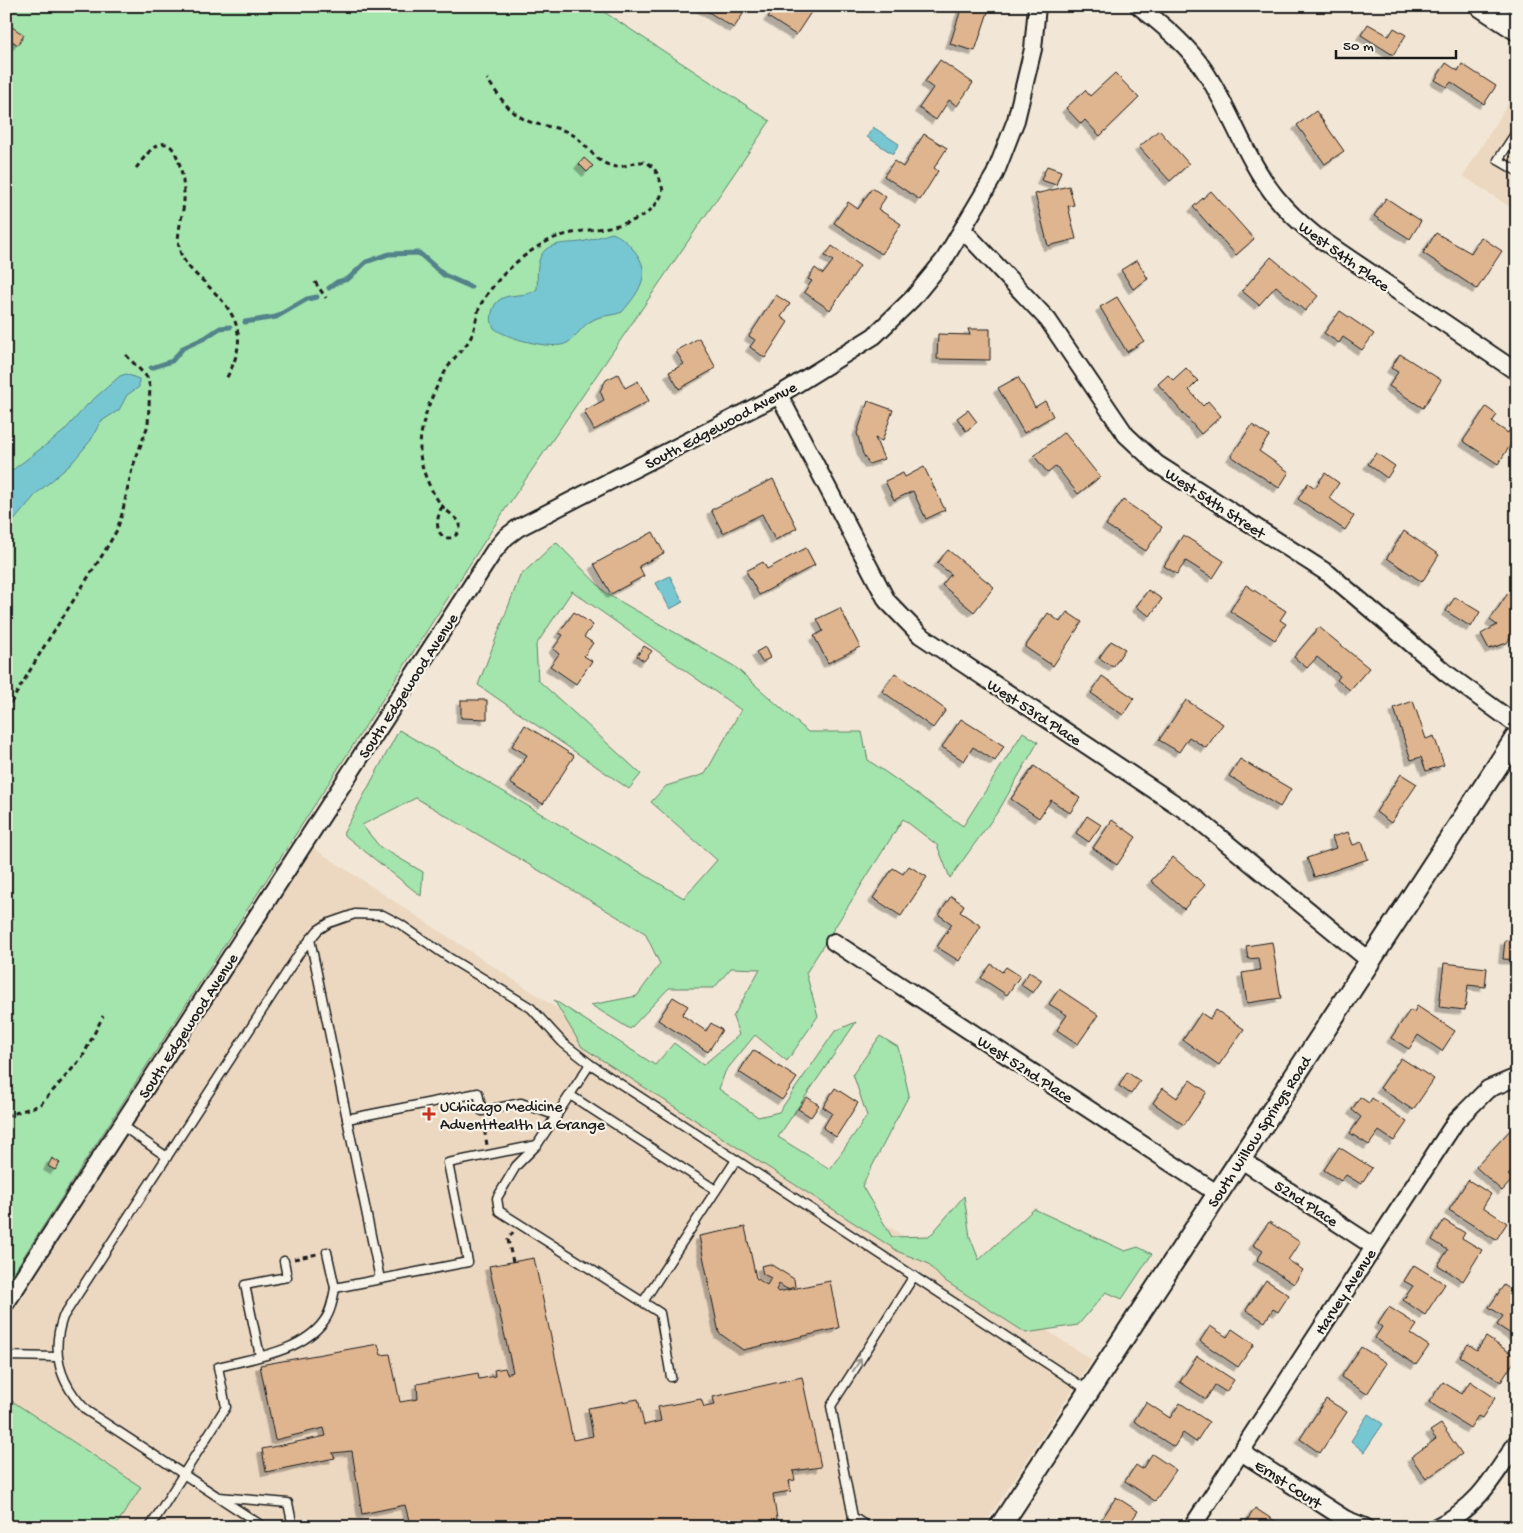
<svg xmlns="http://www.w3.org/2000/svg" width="1523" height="1533" font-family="'Gochi Hand',sans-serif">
<defs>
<filter id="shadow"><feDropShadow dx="-4.5" dy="4.5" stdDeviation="0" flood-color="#0004"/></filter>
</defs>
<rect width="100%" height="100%" fill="#f2e7d6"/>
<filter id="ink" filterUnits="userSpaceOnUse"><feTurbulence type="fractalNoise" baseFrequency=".02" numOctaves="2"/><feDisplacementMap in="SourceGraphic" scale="10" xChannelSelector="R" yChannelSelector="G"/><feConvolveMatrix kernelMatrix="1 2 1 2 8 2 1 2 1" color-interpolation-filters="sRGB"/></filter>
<g filter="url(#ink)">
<g fill="#ecd8c1">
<path d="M1517,89v123l-54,-36z"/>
<path d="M312,847l780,513 -109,167h-977v-204z"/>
</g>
<g fill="#a4e4ad" stroke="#608064">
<path d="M6,6h589l175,115 -266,390 -498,773z"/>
<path d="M556,542l51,52 127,72 74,66h54l6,28 95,66 60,-94 15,10 -39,68 -49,68 -13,-33 -34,-26 -97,154 12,43 -31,45 -32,-26 -30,37 -6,17 39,28 21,-5 56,-81 21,-9 -78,115 52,32 37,-53 -14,-42 27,-38 18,11 11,48 -47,91 30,51 38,-1 34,-40 6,41 9,23 55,-51 91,42 13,-4 14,7 -30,45 -16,-7 -28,33 -52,8 -84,-54 -15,-16 -28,-11 -317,-205 -28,-47 101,65 19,-22 29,22 36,-30 -6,-18 27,-48 -29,-1 -17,20h-45l-39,41 -39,-24 46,-9 23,-32 -15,-31 -229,-135 -54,27 18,22 43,25 -2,24 -78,-62 56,-104 285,168 33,-38 -66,-58 15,-16 39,-12 36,-64 -169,-119 -36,54 2,35 103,94 -12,15 -151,-104 42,-109z"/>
<path d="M6,1397l135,90 -26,40h-109z"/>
</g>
<g fill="#77c7d3" stroke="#53838a">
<path d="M873,127l26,17 -6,10 -26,-17z"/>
<path d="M612,233c8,3 13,7 19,14 23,24 10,43 -9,65 -9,4 -21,3 -29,8 -11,5 -16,17 -26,23 -13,8 -62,-5 -73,-15 -3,-5 -3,-10 -2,-15 5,-26 32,-12 45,-24 1,-11 -1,-21 3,-31 6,-17 27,-14 41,-16 11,-2 20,-6 31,-9z"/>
<path d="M126,374l13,5v8l-12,8 -8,15 -19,12 -9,18 -21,25 -33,28 -31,37v-55l57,-43 25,-28 32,-28z"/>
<path d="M670,576l13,26 -13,7 -14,-26z"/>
<path d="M1368,1414l15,10 -19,28 -13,-11z"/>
</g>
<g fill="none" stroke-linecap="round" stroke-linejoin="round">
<g stroke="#53838a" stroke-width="5">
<path d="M329,288l8,-6 11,-3 18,-17 23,-8 30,-1 25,22 27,12"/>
<path d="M245,322l31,-5 31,-18 10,-2"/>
<path d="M151,368l21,-7 11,-13 22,-10 15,-10 10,-1"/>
</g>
</g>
<g fill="#dfb590" stroke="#1c1c1c" filter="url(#shadow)">
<path d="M699,6h49l-14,22z"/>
<path d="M776,6h39l-19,29 -28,-18z"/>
<path d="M962,6h28l-15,45 -25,-7z"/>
<path d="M1368,24l21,12 5,-8 12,7 -13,20 -32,-20z"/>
<path d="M12,27l12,8 -6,10 -12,-8z"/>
<path d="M940,60l33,23 -16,23 -8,-6 -13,20 -17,-12 14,-20 -8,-6z"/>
<path d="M1446,63l12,8 4,-7 34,22 -12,18 -33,-22 -4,5 -12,-7z"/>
<path d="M1115,73l24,25 -39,38 -15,-16 -4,4 -15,-16 19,-18 5,6z"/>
<path d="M1316,111l28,40 -19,13 -28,-39z"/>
<path d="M1159,130l30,34 -19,17 -31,-34z"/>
<path d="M924,134l23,14 -13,20 4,3 -18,29 -36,-24 10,-15 9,6z"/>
<path d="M584,158l9,8 -6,6 -8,-8z"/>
<path d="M1047,166l14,5 -5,14 -15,-5z"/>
<path d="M1069,186l5,19 -6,1 8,33 -28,7 -13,-52z"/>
<path d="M872,188l14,9 -8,12 23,15 -19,30 -48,-31 14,-21 10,7z"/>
<path d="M1211,191l43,48 -18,16 -43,-48z"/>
<path d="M1386,198l35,23 -11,18 -36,-23z"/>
<path d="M1436,233l35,20 10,-16 21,14 -25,38 -54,-36z"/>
<path d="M832,246l28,20 -30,44 -26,-18 8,-11 -4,-2 7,-11 8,6 10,-13 -8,-5z"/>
<path d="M1271,257l47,39 -13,15 -29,-25 -17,19 -17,-14z"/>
<path d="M1137,260l11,19 -15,10 -12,-19z"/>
<path d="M776,295l14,9 -9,13 7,5 -23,36 -15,-11 5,-7 -6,-4z"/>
<path d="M1117,297l27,44 -17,11 -27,-45z"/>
<path d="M1340,311l34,23 -12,16 -19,-13 -4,6 -15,-10z"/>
<path d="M968,329h22v31l-53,-1 1,-25 32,1z"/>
<path d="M699,338l17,30 -37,21 -10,-17 15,-8 -8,-13z"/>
<path d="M1400,354l41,26 -18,28 -34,-22 9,-14 -7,-4z"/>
<path d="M1186,368l12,13 -9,9 14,16 5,-5 13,15 -20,18 -43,-50 10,-9 5,5z"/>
<path d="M618,374l7,14 13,-7 11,20 -55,29 -10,-19 20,-11 -4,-9 6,-11z"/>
<path d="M1018,377l17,30 10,-6 8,15 -29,17 -26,-45z"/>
<path d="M868,401l25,9 -11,31 -7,-3 9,21 -15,5 -6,-10 -6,-21z"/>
<path d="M1486,407l11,8 -5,7 16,11 3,-6 6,4v4l-19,29 -35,-23z"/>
<path d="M968,410l9,12 -11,9 -9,-13z"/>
<path d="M1252,425l17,11 -10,15 30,21 -10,16 -48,-32z"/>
<path d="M1064,432l36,45 -22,17 -22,-28 -8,7 -14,-17z"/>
<path d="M1376,453l19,13 -8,12 -19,-14z"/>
<path d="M924,467l21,43 -19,9 -13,-28 -19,9 -9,-19 18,-8 2,4z"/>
<path d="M1325,473l14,10 -10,15 25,18 -9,14 -47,-31 10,-16 7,5z"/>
<path d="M773,479l24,49 -22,12 -13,-26 -39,19 -12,-23z"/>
<path d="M1123,500l39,27 -16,24 -40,-26z"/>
<path d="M1404,531l35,24 -17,27 -35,-24z"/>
<path d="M653,532l11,21 -25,13 5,10 -33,18 -17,-30z"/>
<path d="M1183,535l41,26 -11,17 -27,-17 -9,13 -13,-8z"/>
<path d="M806,548l9,17 -56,30 -13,-24 17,-9 4,7z"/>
<path d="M948,550l46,37 -20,25 -32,-27 9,-11 -14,-11z"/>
<path d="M1246,585l40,26 -6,9 6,4 -11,16 -45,-29z"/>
<path d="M1148,590l14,9 -12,17 -14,-9z"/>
<path d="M1508,593l9,5v29l-10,16 -18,6 -8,-15 16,-9 -7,-5z"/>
<path d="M1455,597l25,15 -9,15 -25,-16z"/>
<path d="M840,608l20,39 -32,16 -14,-27 9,-5 -6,-12z"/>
<path d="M574,612l19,13 -9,12 9,6 -9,13 8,5 -16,23 -26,-18 9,-12 -6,-5 10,-14 -4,-2z"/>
<path d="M1067,612l15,10 -29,44 -28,-19 23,-34 12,9z"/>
<path d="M1319,627l50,41 -19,22 -13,-10 3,-4 -23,-19 -10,11 -13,-11z"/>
<path d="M1111,641l14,8 -12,18 -14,-9z"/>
<path d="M644,646l8,5 -8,10 -7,-5z"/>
<path d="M765,647l5,11 -8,4 -6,-10z"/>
<path d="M895,673l51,37 -13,18 -51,-37z"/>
<path d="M1102,676l32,22 -11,17 -32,-22z"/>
<path d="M461,700h26v19l-26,-1z"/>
<path d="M1186,700l37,24 -17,24 -17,-11 -10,15 -20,-12z"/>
<path d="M1413,701l13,38 8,-3 10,29 -18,6 -5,-14 -10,3 -17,-52z"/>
<path d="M961,719l43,27 -9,15 -22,-14 -9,14 -22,-14z"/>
<path d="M525,725l49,31 -31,48 -33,-21 17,-28 -15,-9z"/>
<path d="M1240,759l51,30 -11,18 -51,-31z"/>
<path d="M1034,766l46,32 -10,15 -19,-13 -12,18 -28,-19z"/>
<path d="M1401,774l16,10 -26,39 -15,-11z"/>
<path d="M1087,816l14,9 -12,17 -13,-9z"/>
<path d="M1112,820l24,17 -19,28 -24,-17z"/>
<path d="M1348,832l5,13 9,-3 6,17 -54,18 -7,-19 29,-10 -4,-11z"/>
<path d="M1173,857l32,28 -21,24 -33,-28z"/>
<path d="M909,866l18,11 -26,39 -28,-18 20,-30 10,6z"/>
<path d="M951,896l13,9 -4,7 21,14 -22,35 -22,-14 15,-23 -13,-9z"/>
<path d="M1505,940l12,1v19l-14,-1z"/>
<path d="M1272,942l9,56 -34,5 -5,-30 18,-3 -2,-12 -10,1 -2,-13z"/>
<path d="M1444,963l43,5 -2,19 -17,-2 -3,25 -26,-3z"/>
<path d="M991,964l11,8 4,-5 14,9 -13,19 -26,-17z"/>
<path d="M1029,972l13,8 -9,13 -12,-8z"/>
<path d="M1059,989l39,26 -20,29 -21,-14 10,-15 -18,-11z"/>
<path d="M673,997l15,9 -6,9 24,16 5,-8 11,7 -14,22 -50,-32z"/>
<path d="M1417,1006l38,25 -13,20 -24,-16 -9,14 -18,-11 19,-28 4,2z"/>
<path d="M1216,1010l28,19 -25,36 -36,-25 18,-27 9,6z"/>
<path d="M753,1050l44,28 -15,22 -43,-28z"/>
<path d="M1401,1058l33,21 -21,31 -33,-22z"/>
<path d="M1127,1072l13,9 -9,13 -12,-8z"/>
<path d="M1190,1080l17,12 -23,33 -31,-22 10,-15 14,10z"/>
<path d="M835,1088l23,15 -22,34 -13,-9 9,-15 -9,-6z"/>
<path d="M807,1097l12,8 -8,12 -13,-8z"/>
<path d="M1360,1097l9,6 3,-5 35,24 -13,19 -15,-10 -10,14 -19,-12 11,-16 -9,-7z"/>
<path d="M1513,1127l4,3v36l-9,9 5,4 -11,12 -26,-24z"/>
<path d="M1339,1147l33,21 -11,16 -15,-9 -5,6 -17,-11z"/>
<path d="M52,1158l8,5 -5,7 -7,-4z"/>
<path d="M1468,1180l23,14 -8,13 24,16 -11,17 -47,-30z"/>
<path d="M1444,1220l21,13 -3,5 20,12 -19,31 -25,-16 10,-15 -16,-10z"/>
<path d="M1269,1222l31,20 -12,18 15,10 -9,14 -37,-24 6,-9 -10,-6z"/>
<path d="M745,1227l11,51 11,7 4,-7 -8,-4 -2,-8 9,-2 24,15 1,8 -8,2 -8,-5 -3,6 2,2 52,-11 9,47 -96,22 -24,-17 -20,-97z"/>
<path d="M534,1258l39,182 20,-4 -5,-28 50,-9 6,26 17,-4 -3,-14 43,-8 3,8 11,-2 -2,-8 89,-20 19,90 -28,4 2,9 -6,1 2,10 -18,3 5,31 -10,2h-372l14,-3 -5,-19 -43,9 -10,-63 -20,2 3,5 -69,14 -4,-23 64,-13 -2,-8 -49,12 -15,-75 118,-21 3,11 9,-1 10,48 18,-3 -1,-15 61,-11 1,6 16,-3 -1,-6 11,-2 2,6 6,-2 -24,-106z"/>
<path d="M1414,1265l31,19 -20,31 -22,-15 10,-14 -9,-5z"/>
<path d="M1266,1280l23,15 -11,17 -5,-3 -8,13 -19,-12z"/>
<path d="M1504,1285l13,9v44l-20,-13 6,-9 -14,-9z"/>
<path d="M1389,1307l28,18 -6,9 18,12 -13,19 -41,-27 7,-11 -4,-3z"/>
<path d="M1210,1326l17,11 5,-8 22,15 -16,23 -38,-26z"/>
<path d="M1486,1337l31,20 -16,25 -41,-26 8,-12 9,6z"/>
<path d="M1361,1347l26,16 -20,31 -26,-17z"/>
<path d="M1197,1356l37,24 -8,12 -11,-7 -9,14 -26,-17z"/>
<path d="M1470,1381l25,17 -13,20 -4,-2 -8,12 -41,-26 14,-20 19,12z"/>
<path d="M1326,1399l21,13 -27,41 -20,-14z"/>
<path d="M1146,1402l24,16 10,-15 29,19 -13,20 -13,-9 -9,14 -40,-26z"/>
<path d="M1441,1424l21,30 -36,25 -15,-22 25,-18 -6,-8z"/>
<path d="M1152,1454l24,16 -21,31 -30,-20 11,-16 6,4z"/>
<path d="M1116,1497l22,14 -8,12 6,4h-39z"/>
<path d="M1255,1508l29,19h-41z"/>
</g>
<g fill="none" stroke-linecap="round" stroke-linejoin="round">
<defs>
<g id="service">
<path d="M1517,131l-19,29 19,11"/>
<path d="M310,939l70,340"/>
<path d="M590,1064l-53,81 -21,21 -19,32 2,13 161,102 11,64"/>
<path d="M570,1095l146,95"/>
<path d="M347,1119l131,-26 4,18 39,-8 36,13"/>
<path d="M121,1125l46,32"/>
<path d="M327,1252l8,36 133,-26 -20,-99 89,-18"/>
<path d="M643,1302l93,-142"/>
<path d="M6,1356l51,1"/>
<path d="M260,1356l-15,-71 42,-8 -3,-16"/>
<path d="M219,1497l69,6 5,24"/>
<path d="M853,1517l15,10"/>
<path d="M150,1527l76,-120 -8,-40c34,-9 84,-15 106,-46 7,-9 9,-22 11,-33"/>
<path d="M264,1527l-177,-116c-26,-26 -37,-58 -24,-94l237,-365 18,-22 11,-7 26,-9 28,1 17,9 51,35 80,49 32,35 27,21 499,327"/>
<path d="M855,1527l-24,-121 83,-130"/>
</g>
<g id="minor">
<path d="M1139,6c24,20 48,38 65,64 27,40 41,88 71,126 12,15 26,28 41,40l201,136"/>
<path d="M963,230l85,90 78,115 31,29 172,110 117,99 71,52"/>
<path d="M779,395l108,206 33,34 275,182 175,144"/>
<path d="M834,942l384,252"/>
<path d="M1240,1159l133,87"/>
<path d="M6,1303l488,-752 12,-14 12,-9 261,-133 95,-59 39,-38 31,-38 51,-86 21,-54 17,-71 4,-43"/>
<path d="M1241,1452l104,67 20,8"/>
<path d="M1192,1527l264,-406 32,-32 29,-12"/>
<path d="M1436,1527c41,-19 57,-49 81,-85"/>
</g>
<path id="tertiary" d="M1000,1527l517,-791"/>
<path id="secondary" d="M1482,6l35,23"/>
</defs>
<use href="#service" stroke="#1c1c1c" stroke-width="11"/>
<use href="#minor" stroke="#1c1c1c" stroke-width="20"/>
<use href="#tertiary" stroke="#1c1c1c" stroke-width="24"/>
<use href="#secondary" stroke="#1c1c1c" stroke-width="26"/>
<g stroke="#1c1c1c" stroke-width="3" stroke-dasharray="5 4" stroke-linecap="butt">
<path d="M136,168c6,-7 15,-22 25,-24 19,-5 24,44 23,57 -1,18 -10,35 -3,53 4,10 13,19 21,26 34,32 49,54 24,99"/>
<path d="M315,282l11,16"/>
<path d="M442,506c-17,38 20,40 18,17 -4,-6 -11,-10 -16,-15 -12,-13 -23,-38 -24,-55 -1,-31 14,-65 30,-89 7,-10 16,-17 21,-27 5,-11 5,-23 10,-33 15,-26 42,-51 69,-64 35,-17 97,-4 113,-49 -2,-9 -6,-22 -14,-27 -12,-7 -24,6 -37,2 -17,-4 -25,-22 -39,-31 -11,-7 -24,-8 -36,-11 -25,-6 -36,-25 -50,-45"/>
<path d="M6,711l39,-66 58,-91 14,-24 5,-16 10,-45 16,-44 2,-38 -3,-10 -23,-24"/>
<path d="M6,1116l34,-11 42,-47 21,-42"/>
<path d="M483,1122l4,23"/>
<path d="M294,1259l23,-5"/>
<path d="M513,1262l-5,-22 5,-8"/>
</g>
<use href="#service" stroke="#f7f3e8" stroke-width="8"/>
<use href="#minor" stroke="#f7f3e8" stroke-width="16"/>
<use href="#tertiary" stroke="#f7f3e8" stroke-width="20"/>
<use href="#secondary" stroke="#f7f3e8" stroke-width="22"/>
</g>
<defs><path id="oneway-shaft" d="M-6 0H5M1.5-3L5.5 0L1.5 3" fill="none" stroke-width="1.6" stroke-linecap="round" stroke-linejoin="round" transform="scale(1.25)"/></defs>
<use stroke="#94928c" href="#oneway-shaft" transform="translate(857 1365) rotate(-57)"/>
</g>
<path fill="#c8321e" stroke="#f7f3e8" stroke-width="2" d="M426.5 1106.5h5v5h5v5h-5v5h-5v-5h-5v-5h5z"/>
<g text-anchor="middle" stroke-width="4.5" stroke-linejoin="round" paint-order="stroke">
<g font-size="16" fill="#1c1c1c" stroke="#f7f3e8">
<text transform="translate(1345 255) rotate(36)" y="6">West 54th Place</text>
<text transform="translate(720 424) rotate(-28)" y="6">South Edgewood Avenue</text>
<text transform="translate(1216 502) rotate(33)" y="6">West 54th Street</text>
<text transform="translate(407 685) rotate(-57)" y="6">South Edgewood Avenue</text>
<text transform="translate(1035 711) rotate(33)" y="6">West 53rd Place</text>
<text transform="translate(187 1025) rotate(-57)" y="6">South Edgewood Avenue</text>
<text transform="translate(1026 1068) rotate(33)" y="6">West 52nd Place</text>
<text transform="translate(1258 1131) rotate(-57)" y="6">South Willow Springs Road</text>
<text transform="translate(1307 1202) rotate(33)" y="6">52nd Place</text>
<text transform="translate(1344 1291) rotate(-57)" y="6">Harvey Avenue</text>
<text transform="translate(1289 1483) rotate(33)" y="6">Ernst Court</text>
</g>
<g font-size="16" fill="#1c1c1c" stroke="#f7f3e8" text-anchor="start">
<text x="440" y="1111">UChicago Medicine<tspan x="440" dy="18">AdventHealth La Grange</tspan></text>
</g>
</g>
<rect width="1523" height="1533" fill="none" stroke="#f7f3e8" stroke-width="25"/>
<rect x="12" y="12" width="1498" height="1508" fill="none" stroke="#1c1c1c" stroke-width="2" filter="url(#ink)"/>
<path d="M1336 50v8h120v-8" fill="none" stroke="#1c1c1c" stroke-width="2.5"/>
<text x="1343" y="50" font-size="15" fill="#1c1c1c" stroke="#f7f3e8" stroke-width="4" paint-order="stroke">50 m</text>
</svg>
